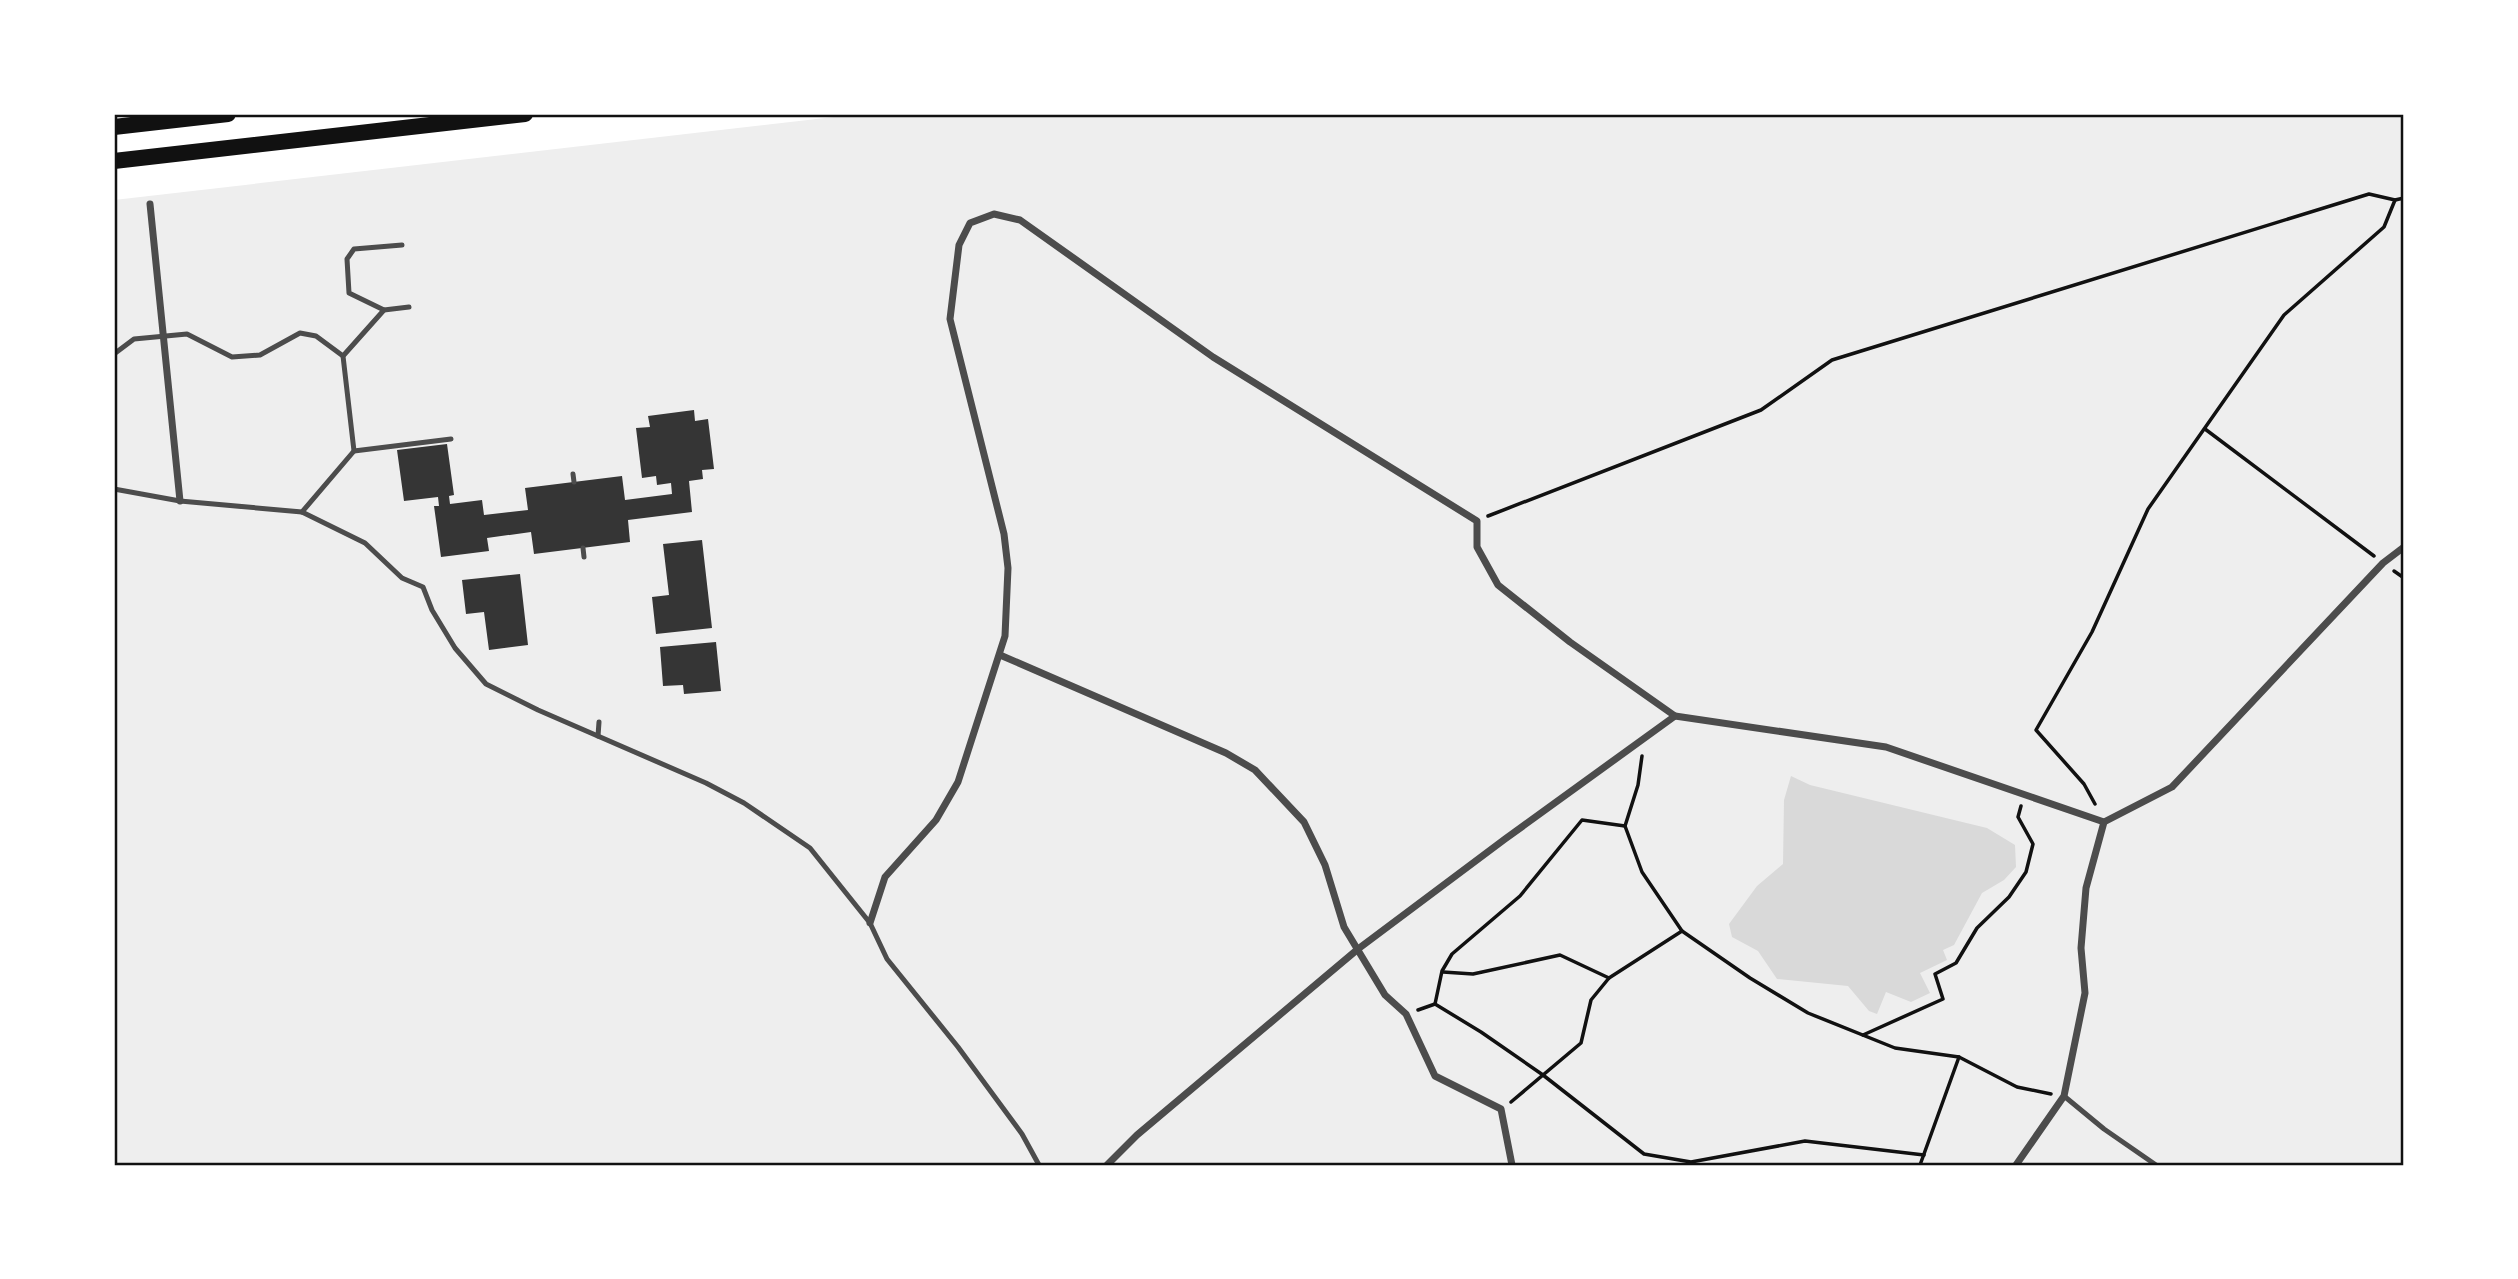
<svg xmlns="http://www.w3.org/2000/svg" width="2518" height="1279" font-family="'Sofia Sans Condensed',sans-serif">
<rect width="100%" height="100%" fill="#fff"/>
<path fill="#eee" d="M860,114h1544v1051h-2290v-965z"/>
<path fill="#d9d9d9" d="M1791,776l19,9 177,43 28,17 1,22 -12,13 -22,13 -28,52 -11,5 4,10 -27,13 10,20 -19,9 -25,-10 -9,22 -8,-3 -21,-25 -71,-7 -19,-28 -26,-14 -3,-13 28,-38 26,-22 1,-64z"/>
<g fill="#353535">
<path d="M694,410l1,11 13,-2 6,50 -12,1 1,9 -14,2 3,31 -64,8 2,22 -96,12 -3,-22 -44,6 2,13 -48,6 -7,-51h5l-1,-9 -34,4 -7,-51 50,-6 7,51 -5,1 1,8 32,-4 2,15 44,-5 -3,-22 97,-12 3,24 47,-6 -1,-11 -14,2 -1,-9 -14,2 -6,-50 14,-1 -2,-11z"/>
<path d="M702,540l10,88 -56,6 -4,-37 17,-2 -6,-51z"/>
<path d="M520,574l8,71 -39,5 -5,-38 -18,2 -4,-34z"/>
<path d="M716,642l5,49 -37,3 -1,-9 -20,1 -3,-39z"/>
</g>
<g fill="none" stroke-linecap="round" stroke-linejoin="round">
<g stroke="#111" stroke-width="3.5">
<path d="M2395,200l9,-2"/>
<path d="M2205,429l169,127"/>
<path d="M1488,516l273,-106 71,-50 537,-166 26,6 -11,27 -100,88 -136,194 -56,123 -56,98 48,54 11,20"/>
<path d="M2394,571l10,7"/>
<path d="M1682,931l68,47 58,35 87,35 64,9"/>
<path d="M1443,972l30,2 87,-19 49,23"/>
<path d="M1435,1004l7,-33 10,-17 68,-58 62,-76 43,6"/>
<path d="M1418,1010l17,-6 46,28 62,43 101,79 47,8 114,-21 119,14"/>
<path d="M1863,1035l80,-36 -8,-25 21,-11 21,-35 32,-31 17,-25 7,-28 -15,-27 3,-11"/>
<path d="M1511,1102l70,-59 10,-43 18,-22 73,-47 -40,-59 -17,-46 13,-41 4,-29"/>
<path d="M1920,1165l39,-108 58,30 34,7"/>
</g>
<g stroke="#4c4c4c" stroke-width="5">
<path d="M384,310l-35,-17 -2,-34 7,-10 48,-4"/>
<path d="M114,354l20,-15 53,-5 45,23 28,-2 40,-22 16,3 27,20"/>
<path d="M354,451l-11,-95 41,-46 25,-3"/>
<path d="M573,474l1,8"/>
<path d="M114,489l66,12 122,11 63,31 37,35 21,9 9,23 23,38 31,36 52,26 168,73 38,20 66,45 60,75 17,36 71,88 64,87 17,31"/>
<path d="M302,512l52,-61 97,-12"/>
<path d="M583,548l1,9"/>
<path d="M598,736l1,-14"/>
<path d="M2064,1096l40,33 52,36"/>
</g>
<g stroke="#4c4c4c" stroke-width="7">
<path d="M150,204l30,297"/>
<path d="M1000,655l226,98 29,17 49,52 21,43 19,62 41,68 21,19 29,62 66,33 11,56"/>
<path d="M870,923l15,-46 51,-57 22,-38 47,-146 3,-68 -4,-34 -54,-215 9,-74 11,-22 24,-9 26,6 193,137 264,164v26l21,38 72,57 105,74"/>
<path d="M1107,1165l30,-30 221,-186 147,-110 170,-123 211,31 218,75"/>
<path d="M2016,1165l48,-69 21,-103 -4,-45 5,-60 18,-66 68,-35 211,-224 21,-16"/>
</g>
<g stroke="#111" stroke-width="16">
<path d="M114,127l114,-13"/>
<path d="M114,161l411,-47"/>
</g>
</g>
<rect width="2518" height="1279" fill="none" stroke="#ffffff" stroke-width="231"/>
<rect x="116" y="116" width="2286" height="1048" fill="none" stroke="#111" stroke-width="2.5"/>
</svg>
